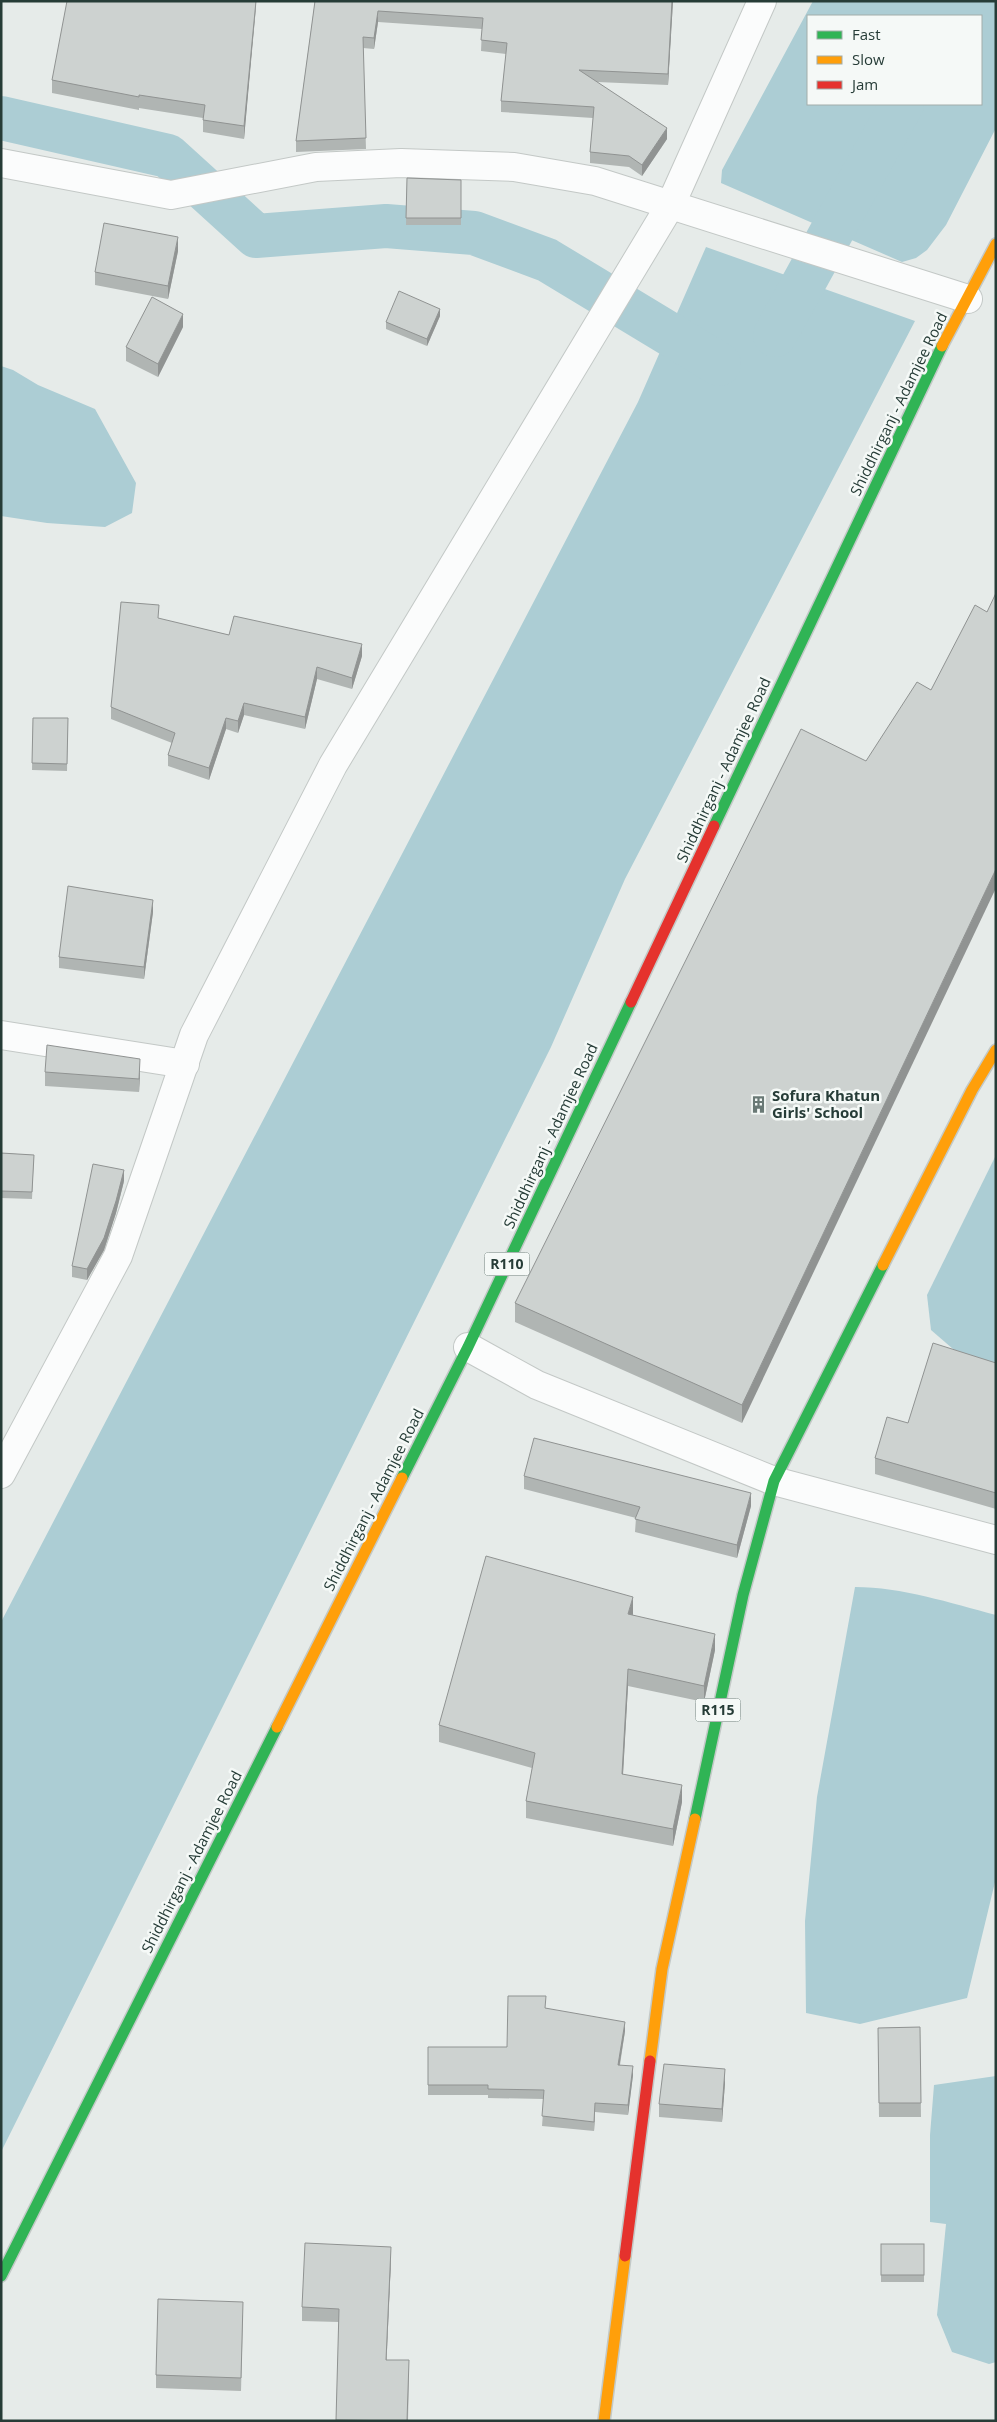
<svg xmlns="http://www.w3.org/2000/svg" width="997" height="2422" font-family="'Open Sans',sans-serif">
<rect width="100%" height="100%" fill="#e6ebe9"/>
<g fill="#accdd4" fill-rule="evenodd">
<path d="M813,1h183v127l-50,97 -19,25 -11,8 -14,4 -181,-79 1,-13zM808,16h173v88h-173z"/>
<path d="M706,247l209,74 -290,558 -74,168 -550,1105v-530l637,-1220z"/>
<path d="M1,366l12,4 25,15 57,24 41,74 -4,30 -27,14 -58,-4 -46,-7z"/>
<path d="M996,1155v216l-36,-16 -29,-25 -4,-35z"/>
<path d="M855,1587c47,0 95,16 141,28v263l-29,120 -107,26 -54,-11 -1,-92 12,-124z"/>
<path d="M996,2076v286l-7,2 -37,-12 -15,-37 9,-91 -16,-2v-87l4,-50z"/>
</g>
<g fill="none" stroke-linecap="round" stroke-linejoin="round">
<g stroke="#accdd4" stroke-width="44">
<path d="M1,118l167,38 88,80 130,-10 88,7 73,27 172,104"/>
<path d="M775,335l127,-231"/>
</g>
<defs>
<g id="street">
<path d="M1,163l170,32 145,-28 85,-4 113,4 81,14 373,118"/>
<path d="M1,1035l184,29"/>
<path d="M468,1347l69,38 237,96 222,59"/>
<path d="M1,1474l117,-218 76,-221 139,-270 338,-561 91,-203"/>
</g>
<g id="fast">
<path d="M714,826l228,-480"/>
<path d="M402,1478l66,-131 163,-345"/>
<path d="M695,1819l48,-224 31,-114 109,-216"/>
<path d="M1,2276l276,-549"/>
</g>
<g id="slow">
<path d="M942,346l54,-102"/>
<path d="M883,1265l89,-175 24,-40"/>
<path d="M277,1727l125,-249"/>
<path d="M650,2061l12,-92 33,-150"/>
<path d="M604,2421l21,-165"/>
</g>
<g id="jam">
<path d="M631,1002l83,-176"/>
<path d="M625,2256l25,-195"/>
</g>
</defs>
<use href="#street" stroke="#c3c8c6" stroke-width="30"/>
<use href="#fast" stroke="#c3c9c7" stroke-width="14"/>
<use href="#slow" stroke="#c3c9c7" stroke-width="14"/>
<use href="#jam" stroke="#c3c9c7" stroke-width="14"/>
<use href="#street" stroke="#fbfcfc" stroke-width="28"/>
<use href="#fast" stroke="#30b455" stroke-width="11"/>
<use href="#slow" stroke="#ff9f0a" stroke-width="11"/>
<use href="#jam" stroke="#e5322d" stroke-width="11"/>
</g>
<g fill="#b0b5b3">
<path d="M256,1l-12,138 -41,-7v-14l-64,-10v2l-87,-17v-13z"/>
<path d="M315,1h358l-5,84 -71,-3 70,57 -25,37 -13,-9 -39,-4v-11l3,-34 -92,-6v-11l5,-47 -25,-3 1,-22 -104,-7 -4,27 -11,-1 3,101 -70,3v-11z"/>
<path d="M407,178l54,2v45h-55z"/>
<path d="M178,251l-10,48 -73,-14v-13z"/>
<path d="M440,316l-13,30 -41,-17v-7z"/>
<path d="M183,327l-25,50 -32,-16v-14z"/>
<path d="M159,619l70,16 133,21 -10,33 -35,-10 -12,50 -61,-14 -6,18 -12,-4 -17,51 -41,-14v-11l4,-12 -61,-24v-12z"/>
<path d="M33,718h35l-1,53 -35,-1z"/>
<path d="M866,761l-124,662 -227,-101v-19z"/>
<path d="M153,912l-9,67 -85,-11v-11z"/>
<path d="M45,1072l95,1 -1,19 -94,-6z"/>
<path d="M1,1153l33,2 -2,44 -31,-1z"/>
<path d="M124,1181l-8,32 -12,37 -17,30 -15,-3v-11z"/>
<path d="M996,1363v146l-121,-35v-16l33,-35z"/>
<path d="M524,1476l227,30 -14,52 -102,-26 1,-14 -112,-29z"/>
<path d="M633,1614v1l82,35 -11,52 -76,-16 -5,89 59,27 -9,44 -147,-28v-17l6,-33 -93,-26v-17z"/>
<path d="M546,2008l79,23 -5,34 13,10 -5,40 -33,-3 -1,19 -52,-5 2,-27 -56,-1v-3h-60v-48h79z"/>
<path d="M920,2027l1,90h-42l-1,-89z"/>
<path d="M725,2083l-3,39 -63,-5v-13z"/>
<rect x="881" y="2244" width="43" height="38"/>
<path d="M391,2260l-5,100 23,14 -1,47h-72l3,-99 -37,-1v-14z"/>
<path d="M243,2315l-2,76 -85,-3v-13z"/>
</g>
<g fill="#909392">
<path d="M256,1v6l-12,132v-13z"/>
<path d="M672,1h1l-5,84v-11z"/>
<path d="M378,11v11l-4,27v-11z"/>
<path d="M667,128v11l-25,37v-11z"/>
<path d="M178,237v14l-10,48v-13z"/>
<path d="M440,309v7l-13,30v-7z"/>
<path d="M183,314v13l-25,50v-13z"/>
<path d="M362,644v12l-10,33v-11z"/>
<path d="M317,667v12l-12,50v-12z"/>
<path d="M244,703v12l-6,18v-12z"/>
<path d="M226,718v11l-17,51v-12z"/>
<path d="M996,869v19l-254,535v-18z"/>
<path d="M153,900v12l-9,67v-12z"/>
<path d="M140,1059v14l-1,19v-13z"/>
<path d="M124,1170v11l-8,32 -12,37 -17,30v-11z"/>
<path d="M751,1493v13l-14,52v-13z"/>
<path d="M633,1597v17l-5,16v-16z"/>
<path d="M715,1634v16l-11,52v-16z"/>
<path d="M628,1669v17l-6,105v-17z"/>
<path d="M682,1785v17l-9,44v-17z"/>
<path d="M625,2022v9l-7,43v-9z"/>
<path d="M633,2066v9l-5,40v-10z"/>
<path d="M725,2069v14l-3,39v-13z"/>
<path d="M595,2103v9l-1,19v-9z"/>
<path d="M391,2247v13l-5,113v-13z"/>
</g>
<g fill="#cdd2d0" stroke="#909392">
<path d="M67,1h189l-12,125 -41,-6 2,-15 -66,-10v2l-87,-17z"/>
<path d="M315,1h357l-4,73 -89,-4 88,58 -25,37 -13,-9 -39,-4 4,-45 -93,-6 6,-58 -26,-3 2,-22 -105,-7 -4,27 -11,-1 3,101 -70,3z"/>
<path d="M407,178l54,2v38h-55z"/>
<path d="M104,223l74,14 -10,49 -73,-14z"/>
<path d="M399,291l41,18 -13,30 -41,-17z"/>
<path d="M152,297l31,17 -25,50 -32,-17z"/>
<path d="M996,593v276l-254,536 -227,-102 286,-574 65,32 51,-79 14,8 44,-85 12,7z"/>
<path d="M121,602l38,3 -1,13 71,17 5,-19 128,28 -10,34 -35,-11 -12,50 -61,-14 -6,18 -12,-3 -17,50 -41,-13 7,-22 -64,-26z"/>
<path d="M33,718h35l-1,46 -35,-1z"/>
<path d="M68,886l85,14 -9,67 -85,-10z"/>
<path d="M47,1045l93,14 -1,20 -94,-7z"/>
<path d="M1,1153l33,2 -2,37 -31,-1z"/>
<path d="M93,1164l31,6 -8,31 -12,37 -17,31 -15,-3z"/>
<path d="M933,1343l63,20v130l-121,-35 12,-41 21,6z"/>
<path d="M534,1438l217,55 -14,52 -102,-26 5,-12 -116,-31z"/>
<path d="M486,1556l147,41 -5,17 87,20 -11,52 -76,-17 -6,105 60,11 -9,44 -147,-28 9,-48 -96,-28z"/>
<path d="M508,1996h38l-1,12 80,14 -7,43 15,1 -5,39 -33,-2 -1,19 -52,-6 2,-26 -56,-1v-4h-60v-38h79z"/>
<path d="M920,2027l1,76h-42l-1,-75z"/>
<path d="M664,2064l61,5 -3,40 -63,-5z"/>
<path d="M305,2243l86,4 -5,113h23l-2,61 -71,-1 3,-111 -37,-2z"/>
<rect x="881" y="2244" width="43" height="31"/>
<path d="M158,2299l85,3 -2,76 -85,-3z"/>
</g>
<defs>
<symbol id="building-bare" viewBox="-9 -9 18 18"><path d="M-4-6H4V6H1V3H-1V6H-4ZM-2.5-4.3h1.7v1.8h-1.7ZM.8-4.3h1.7v1.8H.8ZM-2.5-1h1.7V.8h-1.7ZM.8-1h1.7V.8H.8Z" fill="#697975" stroke="#f5f9f7" stroke-width="2.5" paint-order="stroke"/></symbol>
</defs>
<g fill-rule="evenodd">
<use href="#building-bare" x="746" y="1092" width="25" height="25"/>
</g>
<g text-anchor="middle" stroke-width="5" stroke-linejoin="round" paint-order="stroke">
<g fill="#f5f9f7" stroke="#647571" stroke-width="1">
<rect x="484.5" y="1252.5" width="45" height="23" rx="4"/>
<rect x="695.5" y="1698.5" width="45" height="23" rx="4"/>
</g>
<g font-size="14" font-weight="bold" fill="#263c37">
<text x="507" y="1269">R110</text>
<text x="718" y="1715">R115</text>
</g>
<g font-size="15" fill="#263c37" stroke="#f5f9f7">
<text transform="translate(899 404) rotate(-64)" y="5">Shiddhirganj - Adamjee Road</text>
<text transform="translate(724 770) rotate(-65)" y="5">Shiddhirganj - Adamjee Road</text>
<text transform="translate(551 1136) rotate(-65)" y="5">Shiddhirganj - Adamjee Road</text>
<text transform="translate(374 1500) rotate(-63)" y="5">Shiddhirganj - Adamjee Road</text>
<text transform="translate(192 1862) rotate(-63)" y="5">Shiddhirganj - Adamjee Road</text>
</g>
<g font-size="15" font-weight="bold" fill="#263c37" stroke="#f5f9f7" text-anchor="start">
<text x="772" y="1101">Sofura Khatun<tspan x="772" dy="17">Girls' School</tspan></text>
</g>
</g>
<rect width="997" height="2422" fill="none" stroke="#263c37" stroke-width="5"/>
<rect x="807" y="15" width="175" height="90" fill="#f5f9f7" stroke="#a2adaa"/>
<rect x="817" y="31" width="25" height="8" fill="#30b455" stroke="#a2adaa"/>
<text x="852" y="40" font-size="15" fill="#263c37">Fast</text>
<rect x="817" y="56" width="25" height="8" fill="#ff9f0a" stroke="#a2adaa"/>
<text x="852" y="65" font-size="15" fill="#263c37">Slow</text>
<rect x="817" y="81" width="25" height="8" fill="#e5322d" stroke="#a2adaa"/>
<text x="852" y="90" font-size="15" fill="#263c37">Jam</text>
</svg>
